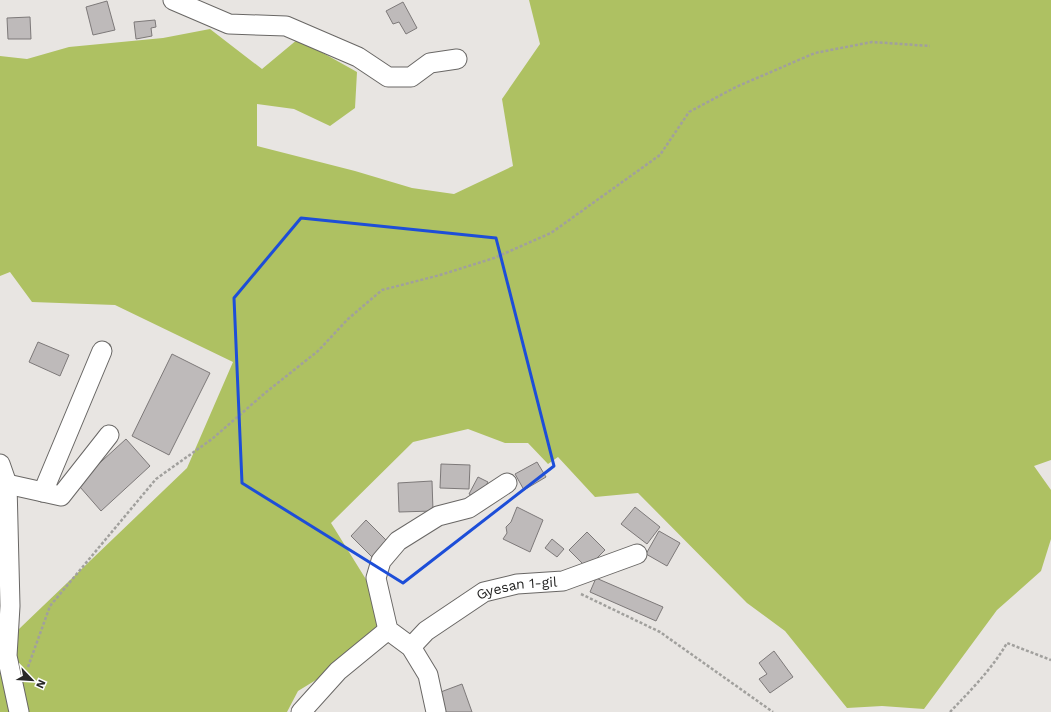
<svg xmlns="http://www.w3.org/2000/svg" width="1051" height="712" font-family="'Work Sans',sans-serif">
<rect width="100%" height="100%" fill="#e8e5e2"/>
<path fill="#aec162" d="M529,0h522v460l-17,6 17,24v49l-10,32 -44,39 -73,99 -42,-3 -35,2 -62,-77 -38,-28 -109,-110 -43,4 -37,-40 -10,7 -20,-21h-23l-37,-14 -55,13 -82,81 36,58 13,47 -51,44 -31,19 -11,21h-287v-160l19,77 168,-161 46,-106 -118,-57 -83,-3 -22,-30 -10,4v-220l27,3 42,-12 94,-9 47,-9 52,40 36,-30 59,33 -2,36 -25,18 -36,-17 -37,-5v42l98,25 57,17 42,6 59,-28 -11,-67 38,-55z"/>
<g fill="#bebaba" stroke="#7d7979">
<path d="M107,1l8,29 -22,5 -7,-28z"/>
<path d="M403,2l14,26 -11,6 -7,-12 -6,2 -7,-13z"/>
<path d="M30,17l1,22h-23l-1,-21z"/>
<path d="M155,20l1,7 -5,1 1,8 -16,3 -2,-17z"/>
<path d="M38,342l31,13 -9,21 -31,-14z"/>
<path d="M172,354l38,19 -41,82 -37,-19z"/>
<path d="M126,439l24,27 -49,45 -21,-24v-6z"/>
<path d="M537,462l9,15 -22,13 -9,-16z"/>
<path d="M441,464l29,1 -1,24 -29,-1z"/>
<path d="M478,477l10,5 -9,17 -10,-5z"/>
<path d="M432,481l1,30 -34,1 -1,-29z"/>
<path d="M517,507l26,13 -13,32 -27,-13 4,-6 -1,-6 5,-5z"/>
<path d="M635,507l25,20 -13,17 -26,-20z"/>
<path d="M366,520l22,22 -15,16 -22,-22z"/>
<path d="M659,531l21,12 -13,23 -21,-12z"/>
<path d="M587,532l18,18 -18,18 -18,-18z"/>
<path d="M552,539l12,10 -7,8 -12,-9z"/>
<path d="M596,578l67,29 -7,14 -66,-29z"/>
<path d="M774,651l19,26 -23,16 -11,-14 8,-5 -8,-11z"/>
<path d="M462,684l10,28h-27l-7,-19z"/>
</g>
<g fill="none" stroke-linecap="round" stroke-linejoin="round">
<defs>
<g id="minor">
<path d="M173,0l56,24 57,2 72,31 30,20h23l19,-14 27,-4"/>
<path d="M0,464l7,20 3,122 -3,50 12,56"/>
<path d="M7,484l54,12 48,-61"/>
<path d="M43,492l59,-141"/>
<path id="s1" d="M411,647l15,-16 58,-39 33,-8 46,-3 74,-27"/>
<path d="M301,712l37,-41 50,-41"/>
<path d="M436,712l-8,-37 -17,-28 -23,-17 -12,-52 5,-17 17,-20 40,-25 31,-8 38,-25"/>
</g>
</defs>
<use href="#minor" stroke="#696765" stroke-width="21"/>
<g stroke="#a1a09d" stroke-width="2.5" stroke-dasharray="3 2" stroke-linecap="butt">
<path d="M581,594l79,38 113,80"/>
<path d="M28,667l22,-61 106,-127 56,-40 53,-46 53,-42 30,-32 34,-29 58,-15 54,-17 57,-25 109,-78 29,-43 47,-25 79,-34 57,-11 58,4"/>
<path d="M950,712c20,-21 42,-43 57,-69l44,17"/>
</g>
<use href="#minor" stroke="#fff" stroke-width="19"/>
</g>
<path fill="none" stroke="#1d4ed8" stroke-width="3" stroke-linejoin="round" d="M301,218l195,20 58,228 -151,117 -161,-100 -8,-185z"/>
<g text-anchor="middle" stroke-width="3.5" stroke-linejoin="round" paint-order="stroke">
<g font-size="14" fill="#272726" stroke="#fff">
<text dy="5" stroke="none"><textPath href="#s1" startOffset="125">Gyesan 1-gil</textPath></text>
</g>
</g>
<g transform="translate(32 680) rotate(115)" stroke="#ffffff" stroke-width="3" paint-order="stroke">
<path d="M0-3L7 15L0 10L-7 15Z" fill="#272726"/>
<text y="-6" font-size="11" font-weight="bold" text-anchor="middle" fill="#272726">N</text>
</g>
</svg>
